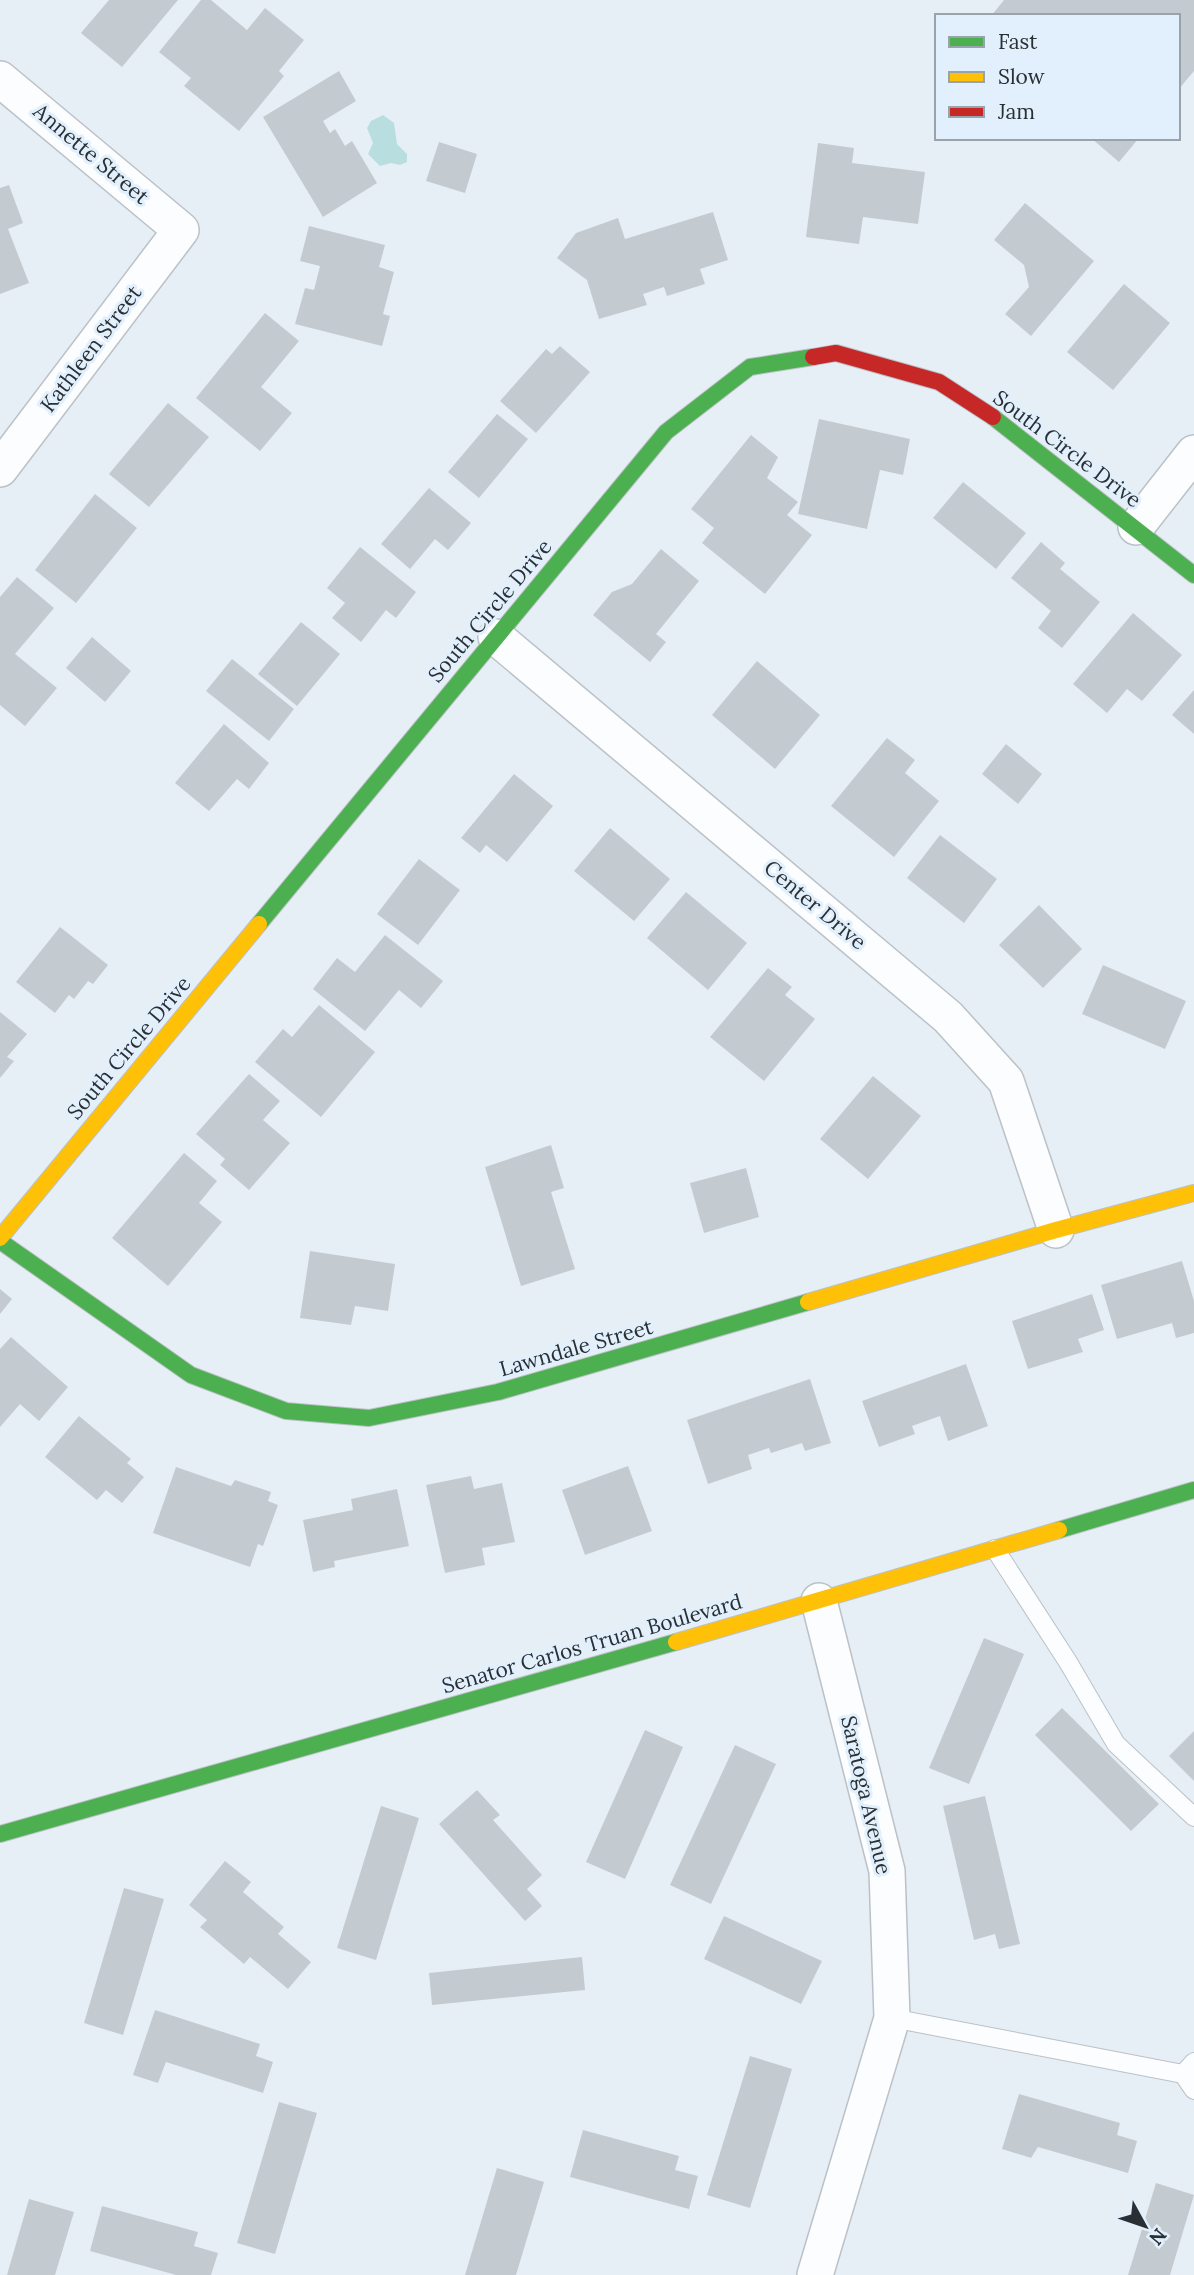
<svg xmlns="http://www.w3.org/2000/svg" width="1194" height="2275" font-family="Lora,serif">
<rect width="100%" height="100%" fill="#e7eff6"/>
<path fill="#b9dee0" d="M383,115l11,8 3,21 10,10v8l-7,3 -9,-2 -11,3 -12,-12 5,-11 -6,-15 4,-7z"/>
<g fill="#c4cbd0">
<path d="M109,0h69l-56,67 -41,-34z"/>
<path d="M201,0h10l36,30 18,-22 39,32 -25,31 5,5 -45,55 -55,-45 7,-8 -32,-26z"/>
<path d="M1004,0h190v71l-16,19v-74h-187z"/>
<path d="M339,71l17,30 -33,20 7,12 5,-4 10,17 7,-5 25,42 -54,34 -60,-100z"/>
<path d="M1091,138h48l-20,24z"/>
<path d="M439,142l38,12 -12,39 -39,-12z"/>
<path d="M818,143l36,5 -2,15 73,9 -7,52 -55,-7 -4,27 -53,-7z"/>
<path d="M9,185l14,38 -15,6 21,54 -29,11v-106z"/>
<path d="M1025,203l69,58 -63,75 -26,-22 24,-27 -5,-22 -30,-25z"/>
<path d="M713,212l15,48 -28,9 5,15 -38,12 -3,-9 -21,7 4,11 -48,14 -12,-39 -30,-22 19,-25 42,-15 7,21z"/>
<path d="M309,226l76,19 -6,22 15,5 -11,42 7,2 -8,30 -87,-22 10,-36 9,2 6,-24 -20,-5z"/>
<path d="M1124,284l46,39 -57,67 -46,-38z"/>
<path d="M265,313l34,28 -38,46 31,26 -32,38 -64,-53z"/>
<path d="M560,346l30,26 -54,61 -36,-32 46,-52 6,5z"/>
<path d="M168,403l41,34 -60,70 -40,-33z"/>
<path d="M497,414l31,25 -49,59 -31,-26z"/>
<path d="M819,419l91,20 -7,36 -23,-5 -13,59 -69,-15z"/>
<path d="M751,435l27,22 -11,21 31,24 -11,13 25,20 -47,59 -63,-51 12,-15 -23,-19z"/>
<path d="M963,482l63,51 -30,36 -63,-51z"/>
<path d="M429,488l42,35 -23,27 -13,-11 -25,30 -29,-25z"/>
<path d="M95,494l42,34 -61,75 -41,-33z"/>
<path d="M1041,542l24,21 -5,6 40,33 -38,46 -24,-20 13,-17 -40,-33z"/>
<path d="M360,547l56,45 -20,26 -10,-8 -25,32 -29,-24 13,-15 -18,-15z"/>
<path d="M661,549l38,32 -43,53 10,8 -16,20 -57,-47 19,-23 20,-8z"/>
<path d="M17,577l37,31 -39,46 42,34 -32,38 -25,-21v-108z"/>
<path d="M1133,613l49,42 -40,46 -15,-12 -20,24 -34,-29z"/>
<path d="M301,622l39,32 -43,52 -39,-32z"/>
<path d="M92,637l39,34 -26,31 -39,-34z"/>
<path d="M232,659l62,50 -25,32 -63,-50z"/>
<path d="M757,661l63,54 -45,54 -63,-54z"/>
<path d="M1194,690v44l-22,-19z"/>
<path d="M224,724l45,39 -20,26 -12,-10 -28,32 -34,-28z"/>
<path d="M887,738l28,22 -10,13 34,28 -45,56 -63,-51z"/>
<path d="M1006,744l36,30 -24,30 -36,-30z"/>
<path d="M514,774l39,32 -46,56 -21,-17 -6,8 -19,-15z"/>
<path d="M610,828l60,51 -36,42 -60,-50z"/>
<path d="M940,835l57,44 -33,44 -57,-45z"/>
<path d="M419,859l41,31 -42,55 -41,-31z"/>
<path d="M686,892l61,51 -39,47 -61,-52z"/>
<path d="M1039,905l43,44 -39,39 -44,-43z"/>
<path d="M60,927l48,38 -15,19 -5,-3 -14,18 -5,-4 -14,18 -39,-31z"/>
<path d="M385,935l58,46 -22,27 -22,-18 -34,41 -52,-42 24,-31 18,14z"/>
<path d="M1103,965l83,36 -21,48 -83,-35z"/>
<path d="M768,968l24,19 -7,8 30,24 -51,62 -54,-44z"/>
<path d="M319,1005l56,47 -54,65 -66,-55 28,-33 9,8z"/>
<path d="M0,1012l27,22 -20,23 7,4 -14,17z"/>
<path d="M249,1074l31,27 -17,19 27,23 -41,47 -29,-25 5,-6 -29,-25z"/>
<path d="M873,1076l48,40 -53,63 -48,-40z"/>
<path d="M551,1145l13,43 -13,4 24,77 -54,17 -36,-119z"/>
<path d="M184,1153l33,28 -18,22 23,19 -54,64 -56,-48z"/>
<path d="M746,1168l13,49 -55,16 -14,-50z"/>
<path d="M310,1251l85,13 -7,47 -33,-5 -4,19 -51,-7z"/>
<path d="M1182,1261l12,40v32l-18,5 -4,-15 -55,16 -16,-54z"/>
<path d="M0,1289l12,10 -12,15z"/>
<path d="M1092,1294l12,36 -26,9 5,13 -55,17 -16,-48z"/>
<path d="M11,1337l57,50 -29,34 -19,-17 -20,23v-78z"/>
<path d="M966,1364l22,62 -40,15 -8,-25 -28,10 3,8 -36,13 -17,-46z"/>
<path d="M810,1379l21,64 -26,8 -3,-8 -31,10 -2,-5 -21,7 4,14 -44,15 -21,-64z"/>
<path d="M79,1416l52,43 -4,4 17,14 -22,26 -16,-13 -9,10 -52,-43z"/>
<path d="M628,1466l24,65 -67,24 -23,-65z"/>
<path d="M176,1467l55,19 4,-6 36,12 -3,9 10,4 -15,41 -5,-2 -8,23 -97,-34z"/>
<path d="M471,1476l3,13 28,-6 13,59 -33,6 3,17 -40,8 -19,-88z"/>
<path d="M397,1489l12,57 -75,15 1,6 -22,5 -10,-52 50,-10 -2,-11z"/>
<path d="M984,1638l40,16 -55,130 -40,-16z"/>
<path d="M1062,1708l97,96 -28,27 -96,-96z"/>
<path d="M645,1730l38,17 -58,132 -39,-17z"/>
<path d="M1194,1731v50l-25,-25z"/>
<path d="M735,1745l41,19 -65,140 -41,-19z"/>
<path d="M477,1790l23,25 -7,5 49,55 -15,14 15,17 -17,15 -86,-97z"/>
<path d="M985,1796l35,148 -21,5 -4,-15 -21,6 -31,-134z"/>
<path d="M381,1806l38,12 -43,142 -39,-12z"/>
<path d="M225,1861l26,21 -8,10 41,35 -6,7 33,28 -23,27 -38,-32 -6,7 -44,-37 7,-7 -18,-15z"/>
<path d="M124,1888l40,11 -41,136 -39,-12z"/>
<path d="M724,1916l98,45 -21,43 -97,-45z"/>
<path d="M582,1957l3,33 -153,15 -3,-32z"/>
<path d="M155,2010l105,34 -4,12 17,6 -10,31 -97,-31 -8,21 -25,-8z"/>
<path d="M750,2056l42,13 -42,139 -43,-13z"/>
<path d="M1019,2094l101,29 -3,12 20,6 -9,32 -90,-26 -7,11 -29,-9z"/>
<path d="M279,2102l38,11 -42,141 -38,-11z"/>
<path d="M583,2130l96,26 -4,14 23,6 -9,33 -119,-32z"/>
<path d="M497,2168l47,14 -28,93h-51z"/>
<path d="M1156,2183l38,12 -24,80h-42z"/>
<path d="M29,2199l45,13 -19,63h-48z"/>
<path d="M102,2206l96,26 -4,14 24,7 -7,22h-35l-86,-24z"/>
</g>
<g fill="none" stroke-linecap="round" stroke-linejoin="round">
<defs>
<g id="lane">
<path d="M995,1549l73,113 48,82 78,73"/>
<path d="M892,2018l291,56"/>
<path d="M1194,2062l-11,12 11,16"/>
</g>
<g id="street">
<path d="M0,79l181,151 -181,239"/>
<path d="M1136,527l58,-74"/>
<path d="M496,637l452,380 58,64 50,149"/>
<path d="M815,2275l77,-257 -5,-147 -68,-270"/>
</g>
<g id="fast">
<path d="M993,417l201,158"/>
<path d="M259,924l407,-492 84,-65 63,-10"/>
<path d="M0,1241l191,134 95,36 83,7 129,-26 310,-90"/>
<path d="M1059,1530l135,-40"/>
<path d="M0,1834l676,-192"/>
</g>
<g id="slow">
<path d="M0,1238l259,-314"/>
<path d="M808,1302l248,-72 138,-37"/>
<path d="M676,1642l383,-112"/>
</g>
<path id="jam" d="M813,357l23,-4 103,29 54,35"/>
</defs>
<use href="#lane" stroke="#bbc1c7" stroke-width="20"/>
<use href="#street" stroke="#bbc1c7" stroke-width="38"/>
<use href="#fast" stroke="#bbc1c7" stroke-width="18"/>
<use href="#slow" stroke="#bbc1c7" stroke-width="18"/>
<use href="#jam" stroke="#bbc1c7" stroke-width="18"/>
<use href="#lane" stroke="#fbfdfe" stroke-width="18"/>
<use href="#street" stroke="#fbfdfe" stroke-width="35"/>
<use href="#fast" stroke="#4caf50" stroke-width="16"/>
<use href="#slow" stroke="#ffc107" stroke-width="16"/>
<use href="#jam" stroke="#c62828" stroke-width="16"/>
</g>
<g text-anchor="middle" stroke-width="6" stroke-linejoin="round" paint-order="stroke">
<g font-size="21" fill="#2a2f34" stroke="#e1f0fc">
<text transform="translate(91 154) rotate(40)" y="7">Annette Street</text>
<text transform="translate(91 349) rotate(-53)" y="7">Kathleen Street</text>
<text transform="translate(1067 449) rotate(37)" y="7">South Circle Drive</text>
<text transform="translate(490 611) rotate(-50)" y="7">South Circle Drive</text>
<text transform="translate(815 905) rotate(40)" y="7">Center Drive</text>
<text transform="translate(129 1048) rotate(-50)" y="7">South Circle Drive</text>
<text transform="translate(576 1348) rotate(-16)" y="7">Lawndale Street</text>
<text transform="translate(592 1644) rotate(-16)" y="7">Senator Carlos Truan Boulevard</text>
<text transform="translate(866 1795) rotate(77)" y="7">Saratoga Avenue</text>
</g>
</g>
<rect x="935" y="14" width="245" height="126" fill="#e1f0fc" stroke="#98a3ac" stroke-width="2"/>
<rect x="949" y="37" width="35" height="10" fill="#4caf50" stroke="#98a3ac" stroke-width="2"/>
<text x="998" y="49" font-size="21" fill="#2a2f34">Fast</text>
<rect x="949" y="72" width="35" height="10" fill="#ffc107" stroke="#98a3ac" stroke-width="2"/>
<text x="998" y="84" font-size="21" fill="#2a2f34">Slow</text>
<rect x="949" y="107" width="35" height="10" fill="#c62828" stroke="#98a3ac" stroke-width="2"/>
<text x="998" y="119" font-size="21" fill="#2a2f34">Jam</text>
<g transform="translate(1145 2226) rotate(130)" stroke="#e1f0fc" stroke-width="5" paint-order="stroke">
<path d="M0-5L12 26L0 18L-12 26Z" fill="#2a2f34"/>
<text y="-10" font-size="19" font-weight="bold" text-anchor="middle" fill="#2a2f34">N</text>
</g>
</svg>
